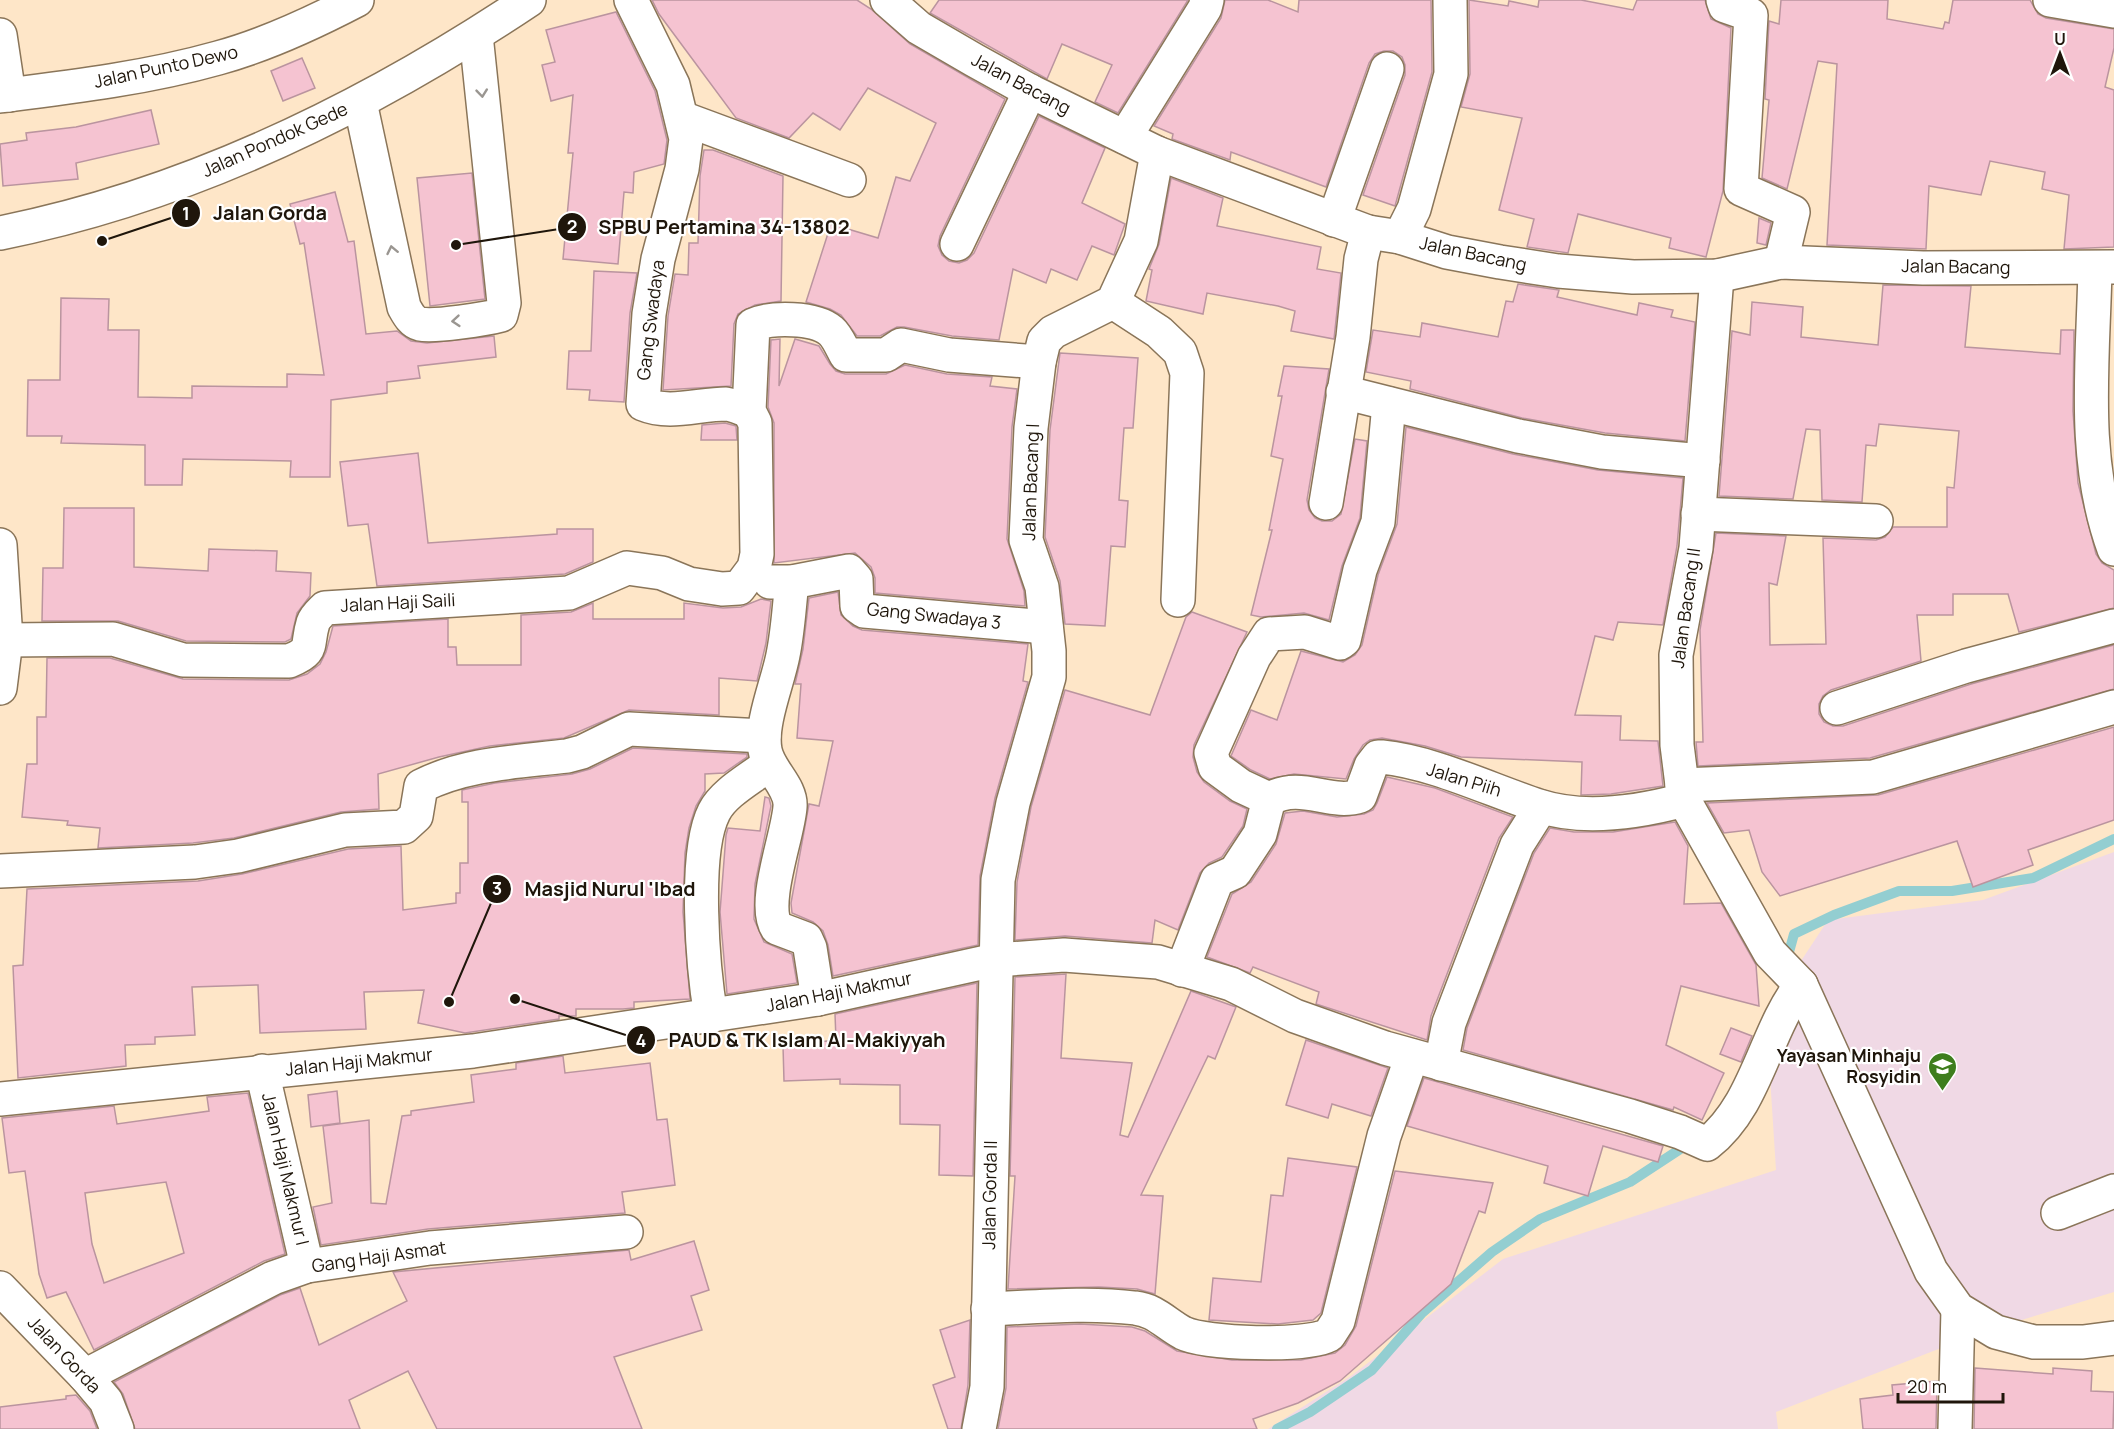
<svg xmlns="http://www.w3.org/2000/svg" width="2114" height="1429" font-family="Manrope,sans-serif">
<rect width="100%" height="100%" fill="#fee6c8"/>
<path fill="#f0d9e5" d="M2114,852v440l-129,39 -209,81 2,17h-510l83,-53 152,-117 273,-89 -10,-156 62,-94 155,-20z"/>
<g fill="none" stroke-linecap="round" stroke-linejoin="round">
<g stroke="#93ced1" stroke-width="10">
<path d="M1786,963l8,-29 40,-19 65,-24h53l81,-13 81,-39"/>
<path d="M1277,1429l33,-17 62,-42 50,-57 70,-61 48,-33 90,-37 61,-40"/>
</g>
</g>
<g fill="#f5c3d1" stroke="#ba949f" stroke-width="1.5" fill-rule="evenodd">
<path d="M652,0h205l14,9 39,35 95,55 -65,137 -2,10 4,9 7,6 10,2 8,-3 7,-7 65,-137 66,32 -23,55 43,21 -11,31 -22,-9 -15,34 -26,-11 -5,14 -33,-14 -14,71 -47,-4 -48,-9h-7l-17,9h-23l-16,-21 -11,-6 -24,-7 25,-78 47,14 18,-61 14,4 26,-58 -68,-35 -28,42 -27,-17 -24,25 -53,-20 -77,-104z"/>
<path d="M939,0h249l-70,113 -23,-11 17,-37 -50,-21 -15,35 -117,-66z"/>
<path d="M1225,0h43l30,12 1,-12h132l1,72 -37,134 -32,-11 42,-120v-10l-3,-8 -9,-6h-9l-9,3 -6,9 -43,124 -95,-35 -1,8 -58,-21 1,-5 -19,-8 67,-108z"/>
<path d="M1469,0l39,6 1,-5 29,6 1,-7h42l52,10 4,-10h68l6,19 20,9 -8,163 -17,66 -37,-9 2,-10 -93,-24 -10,39 -41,-6 7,-28 -35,-9 23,-92 -61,-11 9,-33z"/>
<path d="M1781,0h107l-1,19 56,10 2,-7 4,1 4,-23h77l8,14 8,4 68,11v19l-9,39 9,3v157l-50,2 5,-54 -27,-6 3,-17 -55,-11 -9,34 -52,-9 -3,63 -99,-4 10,-181 -19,-3 -31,128 -25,-11 7,-78 -4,-1 4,-78 10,3z"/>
<path d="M616,12l39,79 12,49 -3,24 -30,8 -1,21 -9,-1 -6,72 -55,-5 10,-106h-5l5,-58 -22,6 -9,-36 13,-3 -9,-32z"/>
<path d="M302,58l13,30 -32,13 -12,-30z"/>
<path d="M151,110l8,34 -83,19 2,16 -75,7 -3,-42 27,-4 -1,-7 50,-6z"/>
<path d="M704,150h9l70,26 -2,125 -26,4 -17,9 -4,10 -3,62 -68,4 5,-74 7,-42 13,1 1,-32h9l2,-67z"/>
<path d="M472,173l13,126 -55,7 -13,-128z"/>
<path d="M1171,178l52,20 -6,28 104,21 -4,22 24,4 -7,66 -43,-8 4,-20 -17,-5 -71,-13 -4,21 -57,-13 6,-31 -3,-1 10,-25z"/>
<path d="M335,192l13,50 6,-1 12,93 31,-3 14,10 16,2 67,-7 2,21 -78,9 2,12 -33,4v11l-56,7 -1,77h-40l1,-16 -108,-2 -1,26h-37v-40l-84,-2 1,-7h-35l1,-56h32l1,-82 48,1 -1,31h31l-1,67 54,1v-12l95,1v-13l37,1 -20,-132 -4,1 -10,-40z"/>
<path d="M1759,218l12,5 -5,22 -9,-2z"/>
<path d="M594,271l43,2 -7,40 -6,89 -35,-2 1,-10 -23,-1 2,-38h22z"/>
<path d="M1518,284l41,6 -2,7 80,18 2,-12 34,7 -2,7 24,5 -10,119 -80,-8 -83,-15 -112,-29 1,-8 -45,-9 7,-42 47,7 2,-14 76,14 8,-36 7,1z"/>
<path d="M1883,285l88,1 -6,61 95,7 1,-24h13l-1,81 5,72 18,71 6,9 12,7v38l-95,24 -11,-38h-55v21h-36l4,46 -90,29 -8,6 -4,8v10l5,8 9,4h10l128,-42 143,-39v44l-244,69 -172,8 -2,-24h7l-3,-112 16,-97 70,3 -9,49 -8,-2 1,62 56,-1 -3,-106 53,2 9,-3 8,-10h54v-40l7,1 5,-57 -80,-7 -3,22 -10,-1 -4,57 -40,-2 -2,-70 -14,-1 -13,70 -74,-3 13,-165 18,4 2,-33 51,5 -2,30 77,8z"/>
<path d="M780,339l-1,47 16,-47 24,7 11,18 6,7 9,3h41l19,-9 42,9 45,3 -2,9 27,3 -5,38 -5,112 17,52 1,15 -150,-13v-15l-4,-11 -16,-14 -81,10v-140l-6,-16 3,-67z"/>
<path d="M1060,353l78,5 -5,70h-9l-5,72 9,1 -3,46 -14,-1 -6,80 -40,-2 -5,-43 -15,-44 5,-107z"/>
<path d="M1284,366l45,3 -22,131 2,10 6,8 7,3h10l9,-7 14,-75 12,2 -7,77 -18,48 -13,54 -25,-7 -43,4 -10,-2 21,-85h-3l14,-71 -12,-3 11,-60h-4z"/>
<path d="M725,423l11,3 1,14h-36l1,-15z"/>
<path d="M1406,427l107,27 85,16 85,8 -6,68 -14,79 -45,-3 -5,18 -18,-4 -20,79 46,1 -1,24 38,1 5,45 -52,8 -30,1 1,-33 -121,-5 -36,-11 -43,-8 -12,2 -7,5 -9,14 -8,20 -52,-5 -24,5 -19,-9 -20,-14 20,-46 26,10 24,-69 42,11 12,-7 7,-10 16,-70 19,-51z"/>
<path d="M418,453l10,90 129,-9v-5h36v33l-28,12 -188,12 -9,-62 -20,2 -8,-64z"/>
<path d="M64,508h70v59l74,4 1,-22 68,2 -1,20 35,2 -1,23 -13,17 -6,26 -6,3 -99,-1 -68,-20h-76l1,-53h20z"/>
<path d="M838,592l3,23 12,11 9,4 166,14 -5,37 5,1 -33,116 -15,78 -2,69 -145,31 -5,-31 -5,-14 -10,-9 -21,-9 -1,-10 18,-99 10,2 14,-65 -36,-3 4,-54h-6l8,-35 6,-51z"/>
<path d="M761,599l10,2 -5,42 -9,38 -38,-3v37l-90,-5 -65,28 -74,8 -51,11 -61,17 1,35 -38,3 -107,26 -41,5 -95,5 2,-20 -33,-3 1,-4 -46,-4 5,-53h10v-47h9l1,-59h63l73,21 106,1 18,-6 13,-10 6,-12 7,-26 115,-7v28h8l1,18h64v-50l50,-3 22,-9v16h91v-16l39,5 18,-1z"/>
<path d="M1192,612l55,20 -53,113 -1,12 4,15 7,10 26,19 17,8 -4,17 -21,31 -13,6 -9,10 -22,57 -23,-10 -3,23 -87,-7 -50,4 2,-58 14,-75 34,-117 85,25 36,-98z"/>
<path d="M2114,727v93l-86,30 5,15 -60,22 -16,-46 -177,55 -18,-24 -13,-42 -25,3 -17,-30 171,-8z"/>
<path d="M633,748l114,6v3l-23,16 -19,1v17l-9,15 -7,22 -4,25 -2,59 7,87 -56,3v6l-11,1h-47v7h-17v3l-94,14 -47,-10 6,-33 -60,2 2,37 -106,4 -2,-48 -66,2 3,48 -40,2v7l-30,1 1,21 -108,12 -5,-112 10,-1 4,-76 171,-8 44,-7 106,-25 53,-3 2,64 53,-7v-10h4v-30h8v-61h-6v-12l33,-7 77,-9 18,-5z"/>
<path d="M1387,777l48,11 78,29 -14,21 -68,178 -4,24 -111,-36 3,-12 -66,-25 -3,6 -43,-16 25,-63 19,-12 25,-38 9,-31 18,-2 34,6 27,-3 9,-4 4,-7z"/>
<path d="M765,797l4,1 2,8 -16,78 -1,35 10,23 28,12 5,29 -70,11 -7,-82 6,-77 2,-7 32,3z"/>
<path d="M1675,822l13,24 -4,58 37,-1 35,62 3,41 -78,-20 -15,59 58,28 -22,47 -28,-13 -1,3 -210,-60 4,-22 67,-175 16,-25 24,4h39z"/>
<path d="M1066,974l-5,84 71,5 -12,72 8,2 63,-146 45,16 -21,52 -7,-3 -67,139 22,1 -8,98 -18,-5 -38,-2 -91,2 7,-113h-5l5,-199z"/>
<path d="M977,983l-4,193 -34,-1 1,-50 -40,-1v-39l-60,-1v-5l-56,2 -1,-35 53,-6 -1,-26z"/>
<path d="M1731,1028l21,8 -11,26 -21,-8z"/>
<path d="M1306,1040l82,28 -17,48 -39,-12 -4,14 -42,-13z"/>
<path d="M563,1056l2,17 85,-10 7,57 10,-1 8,66 -53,7 3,21 -197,16 -107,16 -8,-38 19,-4 -9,-77 46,-6 2,83 15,1 16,-88 9,-1v-4l63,-9 -3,-27 45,-6v-6z"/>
<path d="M1424,1078l239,68 -5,16 -55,-16 -15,50 -44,-13 4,-17 -141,-40z"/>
<path d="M337,1091l3,32 -29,4 -3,-32z"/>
<path d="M248,1093l37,161 -21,7 -170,89 -28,-58 -19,6 -8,-24 -14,-103 -16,2 -7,-55 112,-12 3,18 92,-13 -2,-14zM166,1182l18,71 -80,30 -12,-39 -7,-51z"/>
<path d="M1288,1158l69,9 -36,146 -8,7 -35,4 -69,-4 4,-42 48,4 10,-87 12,1z"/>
<path d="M1395,1171l98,12 -8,30 -6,-2 -28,73 -111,97 -42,22 -45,16 4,10h-259l8,-41 1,-61 73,-3 52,3 13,4 32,20 55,9h69l34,-7 10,-8 11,-19z"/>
<path d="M694,1241l15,49 -18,6 11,34 -88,27 28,72h-205l-29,-58 -59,29 11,29h-225l-12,-35 -9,-12 166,-87 20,-7 19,57 88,-44 -14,-29 236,-22 2,10z"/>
<path d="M970,1320l-2,65 -7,44h-13l-15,-44 22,-8 -15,-47z"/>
<path d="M1975,1368l78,6v-6l39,3 -1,20 23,1 -1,37h-139z"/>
<path d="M1937,1381l-1,48h-73l-3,-30 33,-4 -1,-10z"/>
<path d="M76,1395l14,16 7,18h-97v-22l66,-8v-3z"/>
</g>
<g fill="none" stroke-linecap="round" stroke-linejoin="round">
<defs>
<g id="minor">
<path d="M631,0l42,85 13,54 -4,30 -24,90 -9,55 -6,90c26,11 56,0 83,0 8,1 16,5 23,7"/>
<path d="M887,0l32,28 55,32 56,31 127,62 211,79 32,5 47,15 53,10 58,9 75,6 84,-1 64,-14 142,6 191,-1"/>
<path d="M1723,0l2,6 26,9 -10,174 52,23 -12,50"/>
<path d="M2050,0l64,11"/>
<path d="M0,35l9,60"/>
<path d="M0,96c72,-9 147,-18 218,-38 48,-13 95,-35 139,-58"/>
<path d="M360,102l44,205c4,7 8,15 16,17 14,3 66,-5 81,-9l3,-12 -28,-268"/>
<path d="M682,118l167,62"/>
<path d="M1125,137l80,-129 2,-8"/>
<path d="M1334,220l53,-151"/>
<path d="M1400,237l14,-28 37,-135 -1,-74"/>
<path d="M957,244l73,-153"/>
<path d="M2095,269c-2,94 -14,190 19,280"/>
<path d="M1717,276l-21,272 -20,107 1,90 5,40 2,15 86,153 31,32 130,286 27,38 38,23 38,10h49l31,-4"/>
<path d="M1113,302l46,30 21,20 7,21 -9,227"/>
<path d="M1343,392l175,44 84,16 101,9"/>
<path d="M1326,503l27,-166 8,-78 7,-27"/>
<path d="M1698,514l178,7"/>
<path d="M0,545l6,95 -6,48"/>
<path d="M770,582h22l57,-11 7,8 1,27 7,5 182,16"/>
<path d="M792,582c-3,25 -4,49 -9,73 -5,27 -23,68 -18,95 3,20 27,37 25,57 -2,29 -29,97 -13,121l29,11 4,9 8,51"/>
<path d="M6,640l107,-1 70,21 106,1c26,-10 17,-15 24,-38 2,-6 8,-11 12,-15l244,-15 58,-25 35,5 27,11 33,5 17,-1 15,-20 3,-14 -2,-131 -6,-12 4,-86c18,-8 62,-8 78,6 6,5 11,17 15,24h40l15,-10 48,10 90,7"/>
<path d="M1837,708l129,-42 148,-40"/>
<path d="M1682,785l191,-8 241,-70"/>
<path d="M1269,799c33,-18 61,7 91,-3l11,-30 7,-9h4c51,5 108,33 157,49 46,15 100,6 145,-6"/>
<path d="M0,871l195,-9 43,-6 107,-26 59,-3 12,-11 5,-30c46,-23 96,-24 146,-30l15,-4 47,-23 135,7"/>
<path d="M1182,970l35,-90 18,-8 25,-38 9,-35 -28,-13 -26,-19 -4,-14 43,-96 15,-23 36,-2 35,11 4,-3 16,-70 18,-48 11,-118"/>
<path d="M711,1016c-8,-46 -18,-163 3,-204 10,-20 38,-34 55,-48"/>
<path d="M1441,1064l8,-41 68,-178 24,-38"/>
<path d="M262,1071l45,195"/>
<path d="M0,1099l473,-48 345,-52 177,-39 69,-5 94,7 73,22 64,32 90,32 245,68 50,16 27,12c50,-39 57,-111 94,-159"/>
<path d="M2058,1213l56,-22"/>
<path d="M0,1288l85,88 21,25 11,28"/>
<path d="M988,1309c48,-2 99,-7 147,-1 20,2 31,16 48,25 23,11 123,14 146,2l9,-14 46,-185 28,-80"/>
<path d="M85,1376l188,-98 34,-12 123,-18 196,-16"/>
<path d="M979,1429l8,-42 11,-507 15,-77 36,-126v-26l-7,-64 -16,-47 5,-112 8,-66 5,-21 9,-9 60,-30 28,-61 16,-88"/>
<path d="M1955,1429l3,-120"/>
</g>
<path id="major" d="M0,233c190,-38 369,-126 529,-233"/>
</defs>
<use href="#minor" stroke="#8a7559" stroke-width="36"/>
<use href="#major" stroke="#8a7559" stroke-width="36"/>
<use href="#minor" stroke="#fff" stroke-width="33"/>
<use href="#major" stroke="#fff" stroke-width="33"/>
</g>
<defs><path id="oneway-chevron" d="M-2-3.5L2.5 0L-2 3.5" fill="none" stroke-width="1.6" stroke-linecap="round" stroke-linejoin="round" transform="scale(1.5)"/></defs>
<g stroke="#9a9691">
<use href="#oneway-chevron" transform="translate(482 93) rotate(84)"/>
<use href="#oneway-chevron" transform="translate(392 250) rotate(-102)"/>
<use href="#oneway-chevron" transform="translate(456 321) rotate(175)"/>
</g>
<defs>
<symbol id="school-pin" viewBox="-11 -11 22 30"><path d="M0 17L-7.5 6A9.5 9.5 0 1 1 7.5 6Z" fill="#3e7e1d" stroke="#fff"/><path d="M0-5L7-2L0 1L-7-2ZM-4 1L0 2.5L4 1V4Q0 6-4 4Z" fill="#fff"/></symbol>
</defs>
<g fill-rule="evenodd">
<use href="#school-pin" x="1926" y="1050" width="33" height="45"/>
</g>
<g text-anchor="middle" stroke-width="4.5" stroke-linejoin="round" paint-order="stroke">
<g font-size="18" fill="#1f160b" stroke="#fff">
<text transform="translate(166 67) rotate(-12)" y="6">Jalan Punto Dewo</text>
<text transform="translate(1021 84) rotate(28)" y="6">Jalan Bacang</text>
<text transform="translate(275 140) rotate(-24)" y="6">Jalan Pondok Gede</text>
<text transform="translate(1473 254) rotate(12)" y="6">Jalan Bacang</text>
<text transform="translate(1956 267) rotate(1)" y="6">Jalan Bacang</text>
<text transform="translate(651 320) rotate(-83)" y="6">Gang Swadaya</text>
<text transform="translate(1031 482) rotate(-88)" y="6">Jalan Bacang I</text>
<text transform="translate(398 603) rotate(-3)" y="6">Jalan Haji Saili</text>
<text transform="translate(1686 608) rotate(-82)" y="6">Jalan Bacang II</text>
<text transform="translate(934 616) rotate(6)" y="6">Gang Swadaya 3</text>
<text transform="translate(1464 780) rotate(17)" y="6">Jalan Piih</text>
<text transform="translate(839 992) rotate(-11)" y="6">Jalan Haji Makmur</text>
<text transform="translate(359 1062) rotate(-6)" y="6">Jalan Haji Makmur</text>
<text transform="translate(285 1169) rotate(77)" y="6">Jalan Haji Makmur I</text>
<text transform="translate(990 1195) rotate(-89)" y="6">Jalan Gorda II</text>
<text transform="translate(379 1257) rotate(-8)" y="6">Gang Haji Asmat</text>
<text transform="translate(64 1355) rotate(47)" y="6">Jalan Gorda</text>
</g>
<g font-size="18" font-weight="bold" fill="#1f160b" stroke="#fff" text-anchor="end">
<text x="1921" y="1062">Yayasan Minhaju<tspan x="1921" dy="21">Rosyidin</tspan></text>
</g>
</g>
<path fill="none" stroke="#1f160b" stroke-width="2" d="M102 241L186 213M456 245L572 227M449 1002L497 889M515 999L641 1040"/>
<g fill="#1f160b" stroke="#fff" stroke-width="2">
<circle cx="102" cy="241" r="6"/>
<circle cx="456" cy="245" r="6"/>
<circle cx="449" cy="1002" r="6"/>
<circle cx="515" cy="999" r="6"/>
<circle cx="186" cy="213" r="15"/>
<circle cx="572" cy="227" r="15"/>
<circle cx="497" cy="889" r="15"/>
<circle cx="641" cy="1040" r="15"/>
</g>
<g font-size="18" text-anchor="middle" font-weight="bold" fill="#fff">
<text x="186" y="220">1</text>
<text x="572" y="233">2</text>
<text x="497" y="895">3</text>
<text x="641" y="1047">4</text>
</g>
<g font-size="20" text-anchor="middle" font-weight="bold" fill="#1f160b" stroke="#fff" stroke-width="4.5" stroke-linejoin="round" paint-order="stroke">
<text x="270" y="220">Jalan Gorda</text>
<text x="724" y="234">SPBU Pertamina 34-13802</text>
<text x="610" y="896">Masjid Nurul 'Ibad</text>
<text x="807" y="1047">PAUD &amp; TK Islam Al-Makiyyah</text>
</g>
<g transform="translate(2060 54)" stroke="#ffffff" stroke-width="4.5" paint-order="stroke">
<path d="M0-4.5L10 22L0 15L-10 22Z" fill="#1f160b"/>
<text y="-9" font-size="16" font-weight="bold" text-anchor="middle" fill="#1f160b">U</text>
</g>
<path d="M1898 1393v9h105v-9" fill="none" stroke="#1f160b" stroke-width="3"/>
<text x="1907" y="1393" font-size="18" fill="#1f160b" stroke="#ffffff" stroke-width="4.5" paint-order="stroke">20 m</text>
</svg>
